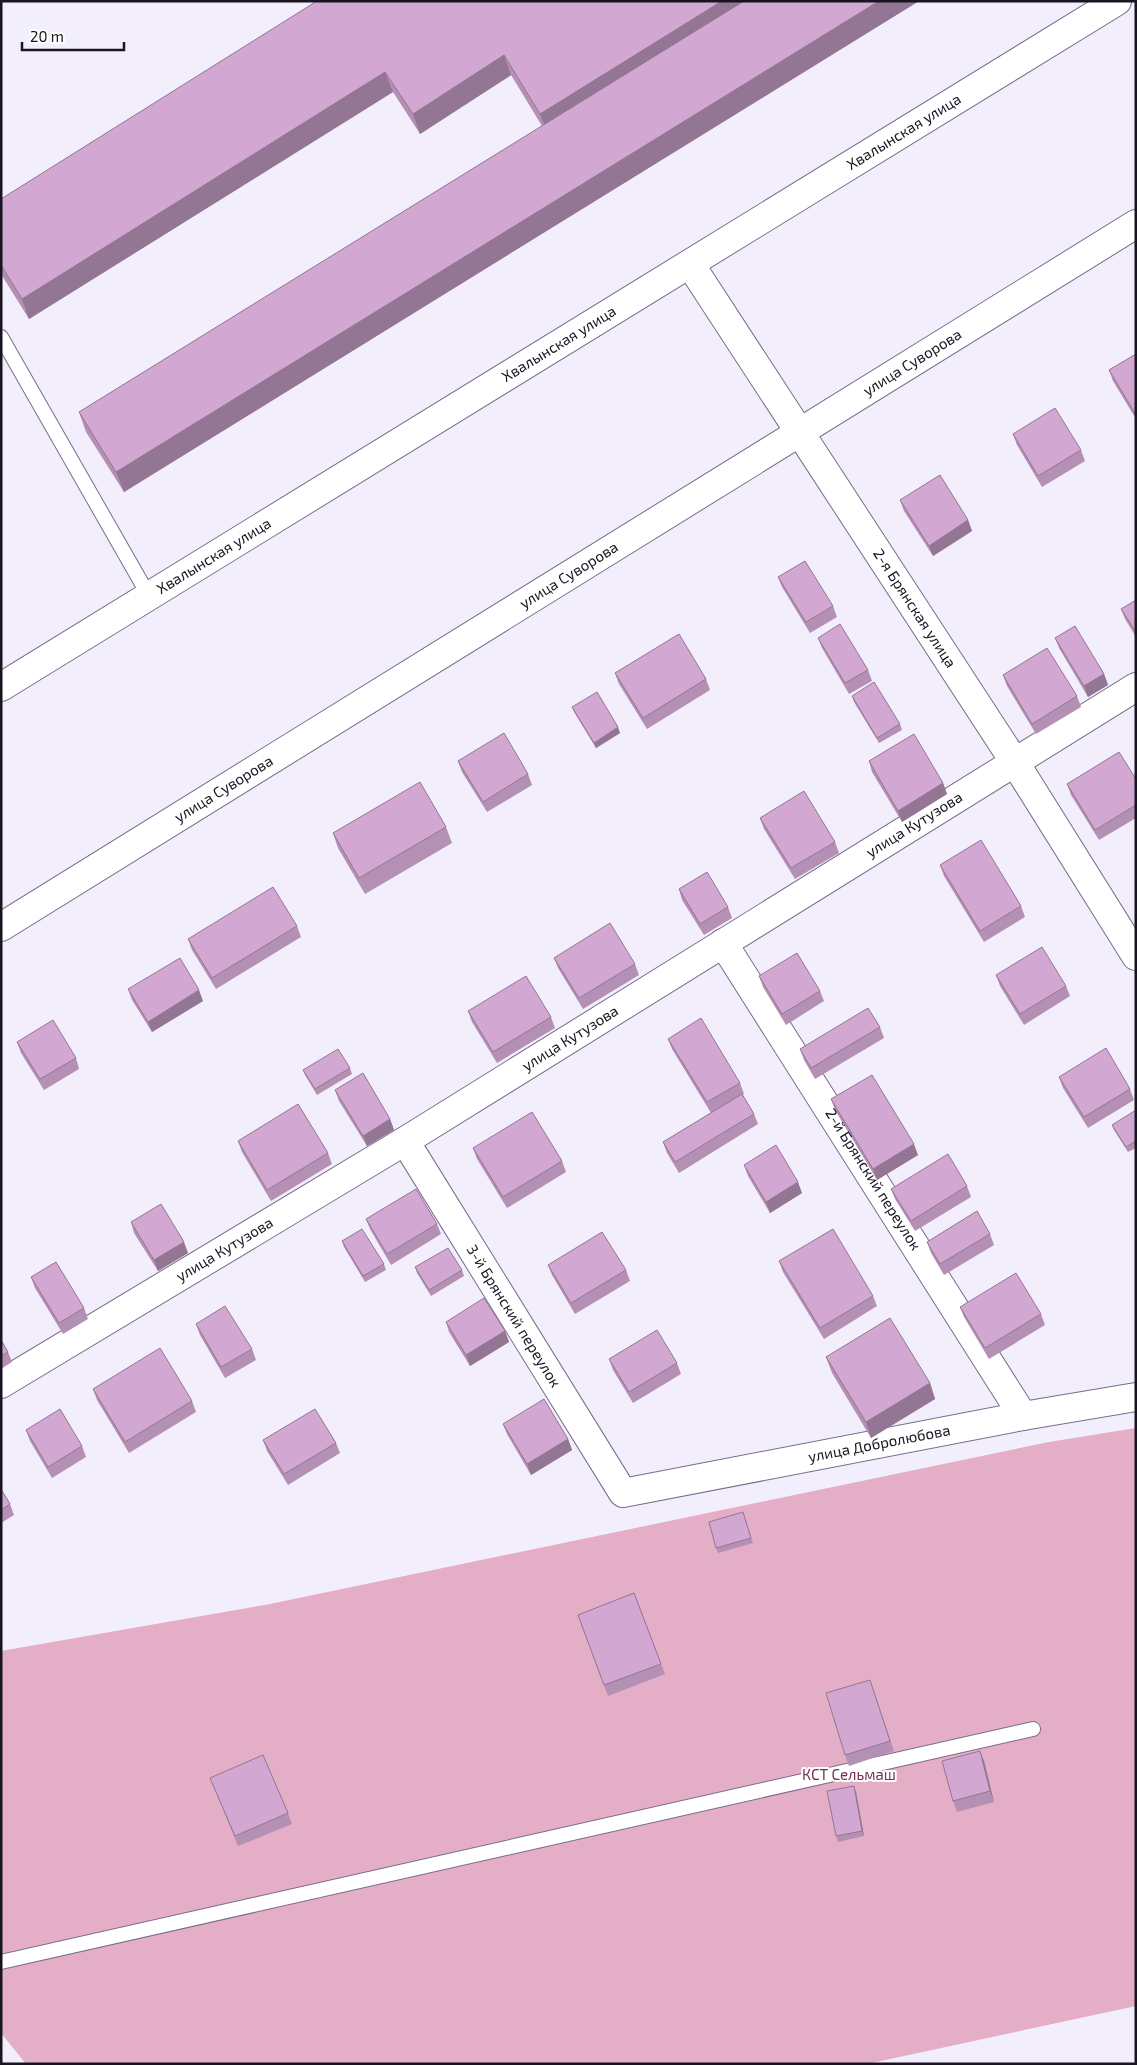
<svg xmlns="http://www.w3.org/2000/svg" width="1137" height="2065" font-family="'Exo 2',sans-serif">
<rect width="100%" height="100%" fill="#f3eefc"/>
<path fill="#e4aec6" d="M1136,1428v578l-269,58h-841l-25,-31v-382l269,-47 779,-162z"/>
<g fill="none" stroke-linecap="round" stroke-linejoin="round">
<defs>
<g id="lane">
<path d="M1,337l148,259"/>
<path d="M1,1962l1032,-233"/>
</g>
<g id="street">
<path id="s1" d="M690,264l324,497 122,195"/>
<path id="s2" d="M1,927l1135,-703"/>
<path id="s3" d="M723,943l300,473"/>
<path id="s4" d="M405,1141l218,352 400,-77 113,-19"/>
<path id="s5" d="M1,1384l404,-243 731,-454"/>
</g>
<g id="primary">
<path id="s6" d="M1,687l1116,-686"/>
</g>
</defs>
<use href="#lane" stroke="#786c8b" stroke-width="16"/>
<use href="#street" stroke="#786c8b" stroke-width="30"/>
<use href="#primary" stroke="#786c8b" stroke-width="30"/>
<use href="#lane" stroke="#fff" stroke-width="14"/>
<use href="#street" stroke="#fff" stroke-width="28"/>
<use href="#primary" stroke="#fff" stroke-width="28"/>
</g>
<g fill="#b590b5">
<path d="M317,1h602l-795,491 -38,-60 -7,-20 463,-286 -31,-51 -91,59 -27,-42 -364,227 -28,-45v-75z"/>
<path d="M1136,354v65l-23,-38 -4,-11z"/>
<path d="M1013,434l68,16 4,11 -43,26 -25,-42z"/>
<path d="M900,500l68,20 4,11 -39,25 -29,-45z"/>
<path d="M778,577l55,29 4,11 -27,16 -28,-46z"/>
<path d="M1136,600v37l-11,-18 -4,-10z"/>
<path d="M818,638l50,32 4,11 -23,13 -27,-46z"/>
<path d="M1055,638l49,36 4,11 -20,12 -29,-49z"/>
<path d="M615,673l91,6 4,11 -63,39 -28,-45z"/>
<path d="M1003,675l74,21 4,11 -45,27 -29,-48z"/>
<path d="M852,696l48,28 2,6 -23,13 -25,-41z"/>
<path d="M572,707l48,26 -24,15 -22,-36z"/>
<path d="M458,761l70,13 4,11 -45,27 -25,-40z"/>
<path d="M869,761l74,22 4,11 -45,28 -30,-50z"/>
<path d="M1136,779v39l-37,22 -28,-45 -4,-11z"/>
<path d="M760,818l75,24 4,11 -44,26 -31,-50z"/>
<path d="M446,827l6,16 -87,51 -27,-46 -5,-15z"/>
<path d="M940,865l81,41 4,11 -41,25 -40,-66z"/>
<path d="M679,889l49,18 4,11 -28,17 -22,-35z"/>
<path d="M297,926l4,11 -85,52 -24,-39 -4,-11z"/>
<path d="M554,958l81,6 4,11 -56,34 -25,-41z"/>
<path d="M996,975l70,11 4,10 -46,29 -24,-39z"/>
<path d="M759,976l61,15 4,10 -38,24 -23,-38z"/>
<path d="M128,989l75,12 -51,31 -20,-32z"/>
<path d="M468,1011l83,6 4,11 -58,35 -25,-41z"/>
<path d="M880,1027l4,11 -69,41 -11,-19 -4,-11z"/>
<path d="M668,1039l72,44 4,11 -2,1 12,19 4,10 -79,49 -12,-20 -4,-11 48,-29 -39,-64z"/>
<path d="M17,1042l59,16 3,11 -35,21 -23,-37z"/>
<path d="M350,1068l2,6 -35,21 -12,-20 -2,-5z"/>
<path d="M1059,1077l71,12 4,11 -46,28 -25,-40z"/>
<path d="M335,1090l55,29 4,11 -27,16 -28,-45z"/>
<path d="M831,1099l87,56 -41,25 -42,-70z"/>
<path d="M1136,1110v38l-8,4 -14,-22 -2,-5z"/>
<path d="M238,1141l90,12 4,11 -61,37 -29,-49z"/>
<path d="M473,1148l89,13 4,11 -59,36 -30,-49z"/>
<path d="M744,1165l58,28 -32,20 -22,-37z"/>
<path d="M967,1186l4,11 -56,34 -20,-32 -4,-10z"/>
<path d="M366,1219l71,5 4,10 -50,31 -21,-36z"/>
<path d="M131,1222l57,31 -30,18 -24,-38z"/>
<path d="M990,1234l4,11 -50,30 -13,-22 -4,-11z"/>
<path d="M342,1241l42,23 2,6 -21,12 -21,-35z"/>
<path d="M779,1261l94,35 4,10 -53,33 -41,-67z"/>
<path d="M548,1265l78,5 4,11 -55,33 -23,-39z"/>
<path d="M415,1267l47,3 2,6 -33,20 -14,-23z"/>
<path d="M31,1277l53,31 4,11 -25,15 -28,-46z"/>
<path d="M960,1307l81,7 4,11 -56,34 -25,-42z"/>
<path d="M446,1322l59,9 4,11 -39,24 -21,-34z"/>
<path d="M196,1324l56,25 4,11 -31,18 -25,-43z"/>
<path d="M1,1340l7,12 4,10 -11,7z"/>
<path d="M826,1357l104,26 5,16 -64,39 -39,-65z"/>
<path d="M609,1359l68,4 4,11 -48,29 -20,-33z"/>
<path d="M93,1389l99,12 4,11 -67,41 -32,-53z"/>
<path d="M503,1424l65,15 4,11 -41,25 -24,-41z"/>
<path d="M26,1430l56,16 4,11 -34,21 -22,-37z"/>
<path d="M263,1440l73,3 4,10 -52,32 -21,-34z"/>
<path d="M1,1489l9,15 4,11 -13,8z"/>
<path d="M745,1517l8,26 -35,10 -2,-5z"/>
<path d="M634,1593l31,81 -57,22 -30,-81z"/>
<path d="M870,1680l24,71 -45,15 -4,-11z"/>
<path d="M984,1761l10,41 -37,10 -4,-11z"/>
<path d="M210,1778l78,35 4,11 -54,22z"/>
<path d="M856,1792l8,44 -26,6 -2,-6z"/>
</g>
<g fill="#937693">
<path d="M722,1h39l-213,133 -8,-20z"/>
<path d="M879,1h40l-795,491 -8,-20z"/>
<path d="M504,55l7,20 -91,59 -7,-20z"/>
<path d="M385,72l8,20 -364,227 -7,-20z"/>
<path d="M968,520l4,11 -39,25 -4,-10z"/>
<path d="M1104,674l4,11 -20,12 -4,-11z"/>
<path d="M618,727l2,6 -24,15 -2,-5z"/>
<path d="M943,783l4,11 -45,28 -4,-11z"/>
<path d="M199,990l4,11 -51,31 -4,-10z"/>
<path d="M390,1119l4,11 -27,16 -4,-10z"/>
<path d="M914,1144l4,11 -41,25 -4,-11z"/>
<path d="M798,1182l4,11 -32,20 -4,-11z"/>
<path d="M184,1242l4,11 -30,18 -4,-11z"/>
<path d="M505,1331l4,11 -39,24 -4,-11z"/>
<path d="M930,1383l5,16 -64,39 -5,-16z"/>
<path d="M568,1439l4,11 -41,25 -4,-11z"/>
<path d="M980,1751l4,10 10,41 -4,-11z"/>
<path d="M854,1786l2,6 8,44 -2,-5z"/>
</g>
<g fill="#d2a8d2" stroke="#937693">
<path d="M317,1h405l-182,113 -36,-59 -91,59 -28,-42 -363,227 -21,-34v-66z"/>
<path d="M744,1h135l-763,471 -37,-60z"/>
<path d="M1136,354v61l-27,-45z"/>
<path d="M1055,408l26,42 -43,26 -25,-42z"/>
<path d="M940,475l28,45 -39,26 -29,-46z"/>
<path d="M805,561l28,45 -27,16 -28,-45z"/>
<path d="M1136,600v32l-15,-23z"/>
<path d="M840,624l28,46 -23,13 -27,-45z"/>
<path d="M1075,626l29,48 -20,12 -29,-48z"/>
<path d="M679,634l27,45 -63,39 -28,-45z"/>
<path d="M1047,648l30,48 -45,28 -29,-49z"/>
<path d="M874,682l26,42 -23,14 -25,-42z"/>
<path d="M597,692l21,35 -24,16 -22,-36z"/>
<path d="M504,733l24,41 -45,28 -25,-41z"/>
<path d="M914,734l29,49 -45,28 -29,-50z"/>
<path d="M1119,752l17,27v26l-41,25 -28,-46z"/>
<path d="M420,782l26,45 -87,51 -26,-45z"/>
<path d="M804,791l31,51 -44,26 -31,-50z"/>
<path d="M981,840l40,66 -41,25 -40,-66z"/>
<path d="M707,872l21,35 -28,17 -21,-35z"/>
<path d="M273,887l24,39 -85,52 -24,-39z"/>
<path d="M610,923l25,41 -56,34 -25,-40z"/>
<path d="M1042,947l24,39 -46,28 -24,-39z"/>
<path d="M797,953l23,38 -38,23 -23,-38z"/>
<path d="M180,958l19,32 -51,32 -20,-33z"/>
<path d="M526,976l25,41 -58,35 -25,-41z"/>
<path d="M868,1008l12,19 -69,41 -11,-19z"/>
<path d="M701,1018l39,65 -33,19 -39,-63z"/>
<path d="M53,1020l23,38 -36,21 -23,-37z"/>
<path d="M1106,1048l24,41 -46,28 -25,-40z"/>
<path d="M338,1049l12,19 -35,21 -12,-19z"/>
<path d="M363,1073l27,46 -27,17 -28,-46z"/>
<path d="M872,1075l42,69 -41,25 -42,-70z"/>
<path d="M742,1094l12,20 -79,48 -12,-20z"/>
<path d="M298,1104l30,49 -61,37 -29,-49z"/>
<path d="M1136,1110v31l-10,6 -14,-22z"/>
<path d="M532,1112l30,49 -59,36 -30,-49z"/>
<path d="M776,1145l22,37 -32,20 -22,-37z"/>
<path d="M948,1154l19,32 -56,35 -20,-32z"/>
<path d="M416,1189l21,35 -50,30 -21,-35z"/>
<path d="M161,1204l23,38 -30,18 -23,-38z"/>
<path d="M977,1211l13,23 -50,30 -13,-22z"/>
<path d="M362,1229l22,35 -21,12 -21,-35z"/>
<path d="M833,1229l40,67 -53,32 -41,-67z"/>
<path d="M602,1232l24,38 -55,33 -23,-38z"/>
<path d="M448,1248l14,22 -33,20 -14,-23z"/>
<path d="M56,1262l28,46 -25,15 -28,-46z"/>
<path d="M1016,1273l25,41 -56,34 -25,-41z"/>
<path d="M484,1298l21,33 -39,24 -20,-33z"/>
<path d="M225,1306l27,43 -31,18 -25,-43z"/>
<path d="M890,1318l40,65 -64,39 -40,-65z"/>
<path d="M657,1330l20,33 -48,29 -20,-33z"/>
<path d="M1,1340l7,12 -7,4z"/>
<path d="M160,1348l32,53 -67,41 -32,-53z"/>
<path d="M544,1399l24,40 -41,25 -24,-40z"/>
<path d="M60,1409l22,37 -34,21 -22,-37z"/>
<path d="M315,1409l21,34 -52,31 -21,-34z"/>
<path d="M1,1489l9,15 -9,6z"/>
<path d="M743,1512l8,26 -35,10 -7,-26z"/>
<path d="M634,1593l27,71 -57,21 -26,-70z"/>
<path d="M870,1680l20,61 -45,14 -19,-62z"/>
<path d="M980,1751l10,40 -37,10 -11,-40z"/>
<path d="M263,1755l25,58 -53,23 -25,-58z"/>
<path d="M854,1786l8,45 -26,5 -9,-45z"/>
</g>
<g text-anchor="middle" stroke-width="4" stroke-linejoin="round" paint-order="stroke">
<g font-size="15" fill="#191420" stroke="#fefefe">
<text dy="5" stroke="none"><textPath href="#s6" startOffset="1060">Хвалынская улица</textPath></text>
<text dy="5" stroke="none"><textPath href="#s6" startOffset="655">Хвалынская улица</textPath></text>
<text dy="5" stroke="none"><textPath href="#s2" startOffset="1072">улица Суворова</textPath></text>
<text dy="5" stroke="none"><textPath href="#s6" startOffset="250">Хвалынская улица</textPath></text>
<text dy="5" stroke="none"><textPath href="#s2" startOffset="668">улица Суворова</textPath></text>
<text dy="5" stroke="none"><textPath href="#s1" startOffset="411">2-я Брянская улица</textPath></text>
<text dy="5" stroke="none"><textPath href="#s2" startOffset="262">улица Суворова</textPath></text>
<text dy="5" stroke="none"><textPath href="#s5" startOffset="1071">улица Кутузова</textPath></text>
<text dy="5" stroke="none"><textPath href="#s5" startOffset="666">улица Кутузова</textPath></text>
<text dy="5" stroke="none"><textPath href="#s3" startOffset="280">2-й Брянский переулок</textPath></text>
<text dy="5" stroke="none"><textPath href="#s5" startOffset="261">улица Кутузова</textPath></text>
<text dy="5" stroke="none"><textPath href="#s4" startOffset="206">3-й Брянский переулок</textPath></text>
<text dy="5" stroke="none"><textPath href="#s4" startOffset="675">улица Добролюбова</textPath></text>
</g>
<g font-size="15" fill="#753154" stroke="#fefefe">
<text x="849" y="1780">КСТ Сельмаш</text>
</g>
</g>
<rect width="1137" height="2065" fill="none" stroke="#191420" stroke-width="5"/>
<path d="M22 42v8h102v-8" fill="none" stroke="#191420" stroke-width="2.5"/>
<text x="30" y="42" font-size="15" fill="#191420" stroke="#fefefe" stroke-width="4" paint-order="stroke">20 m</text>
</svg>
